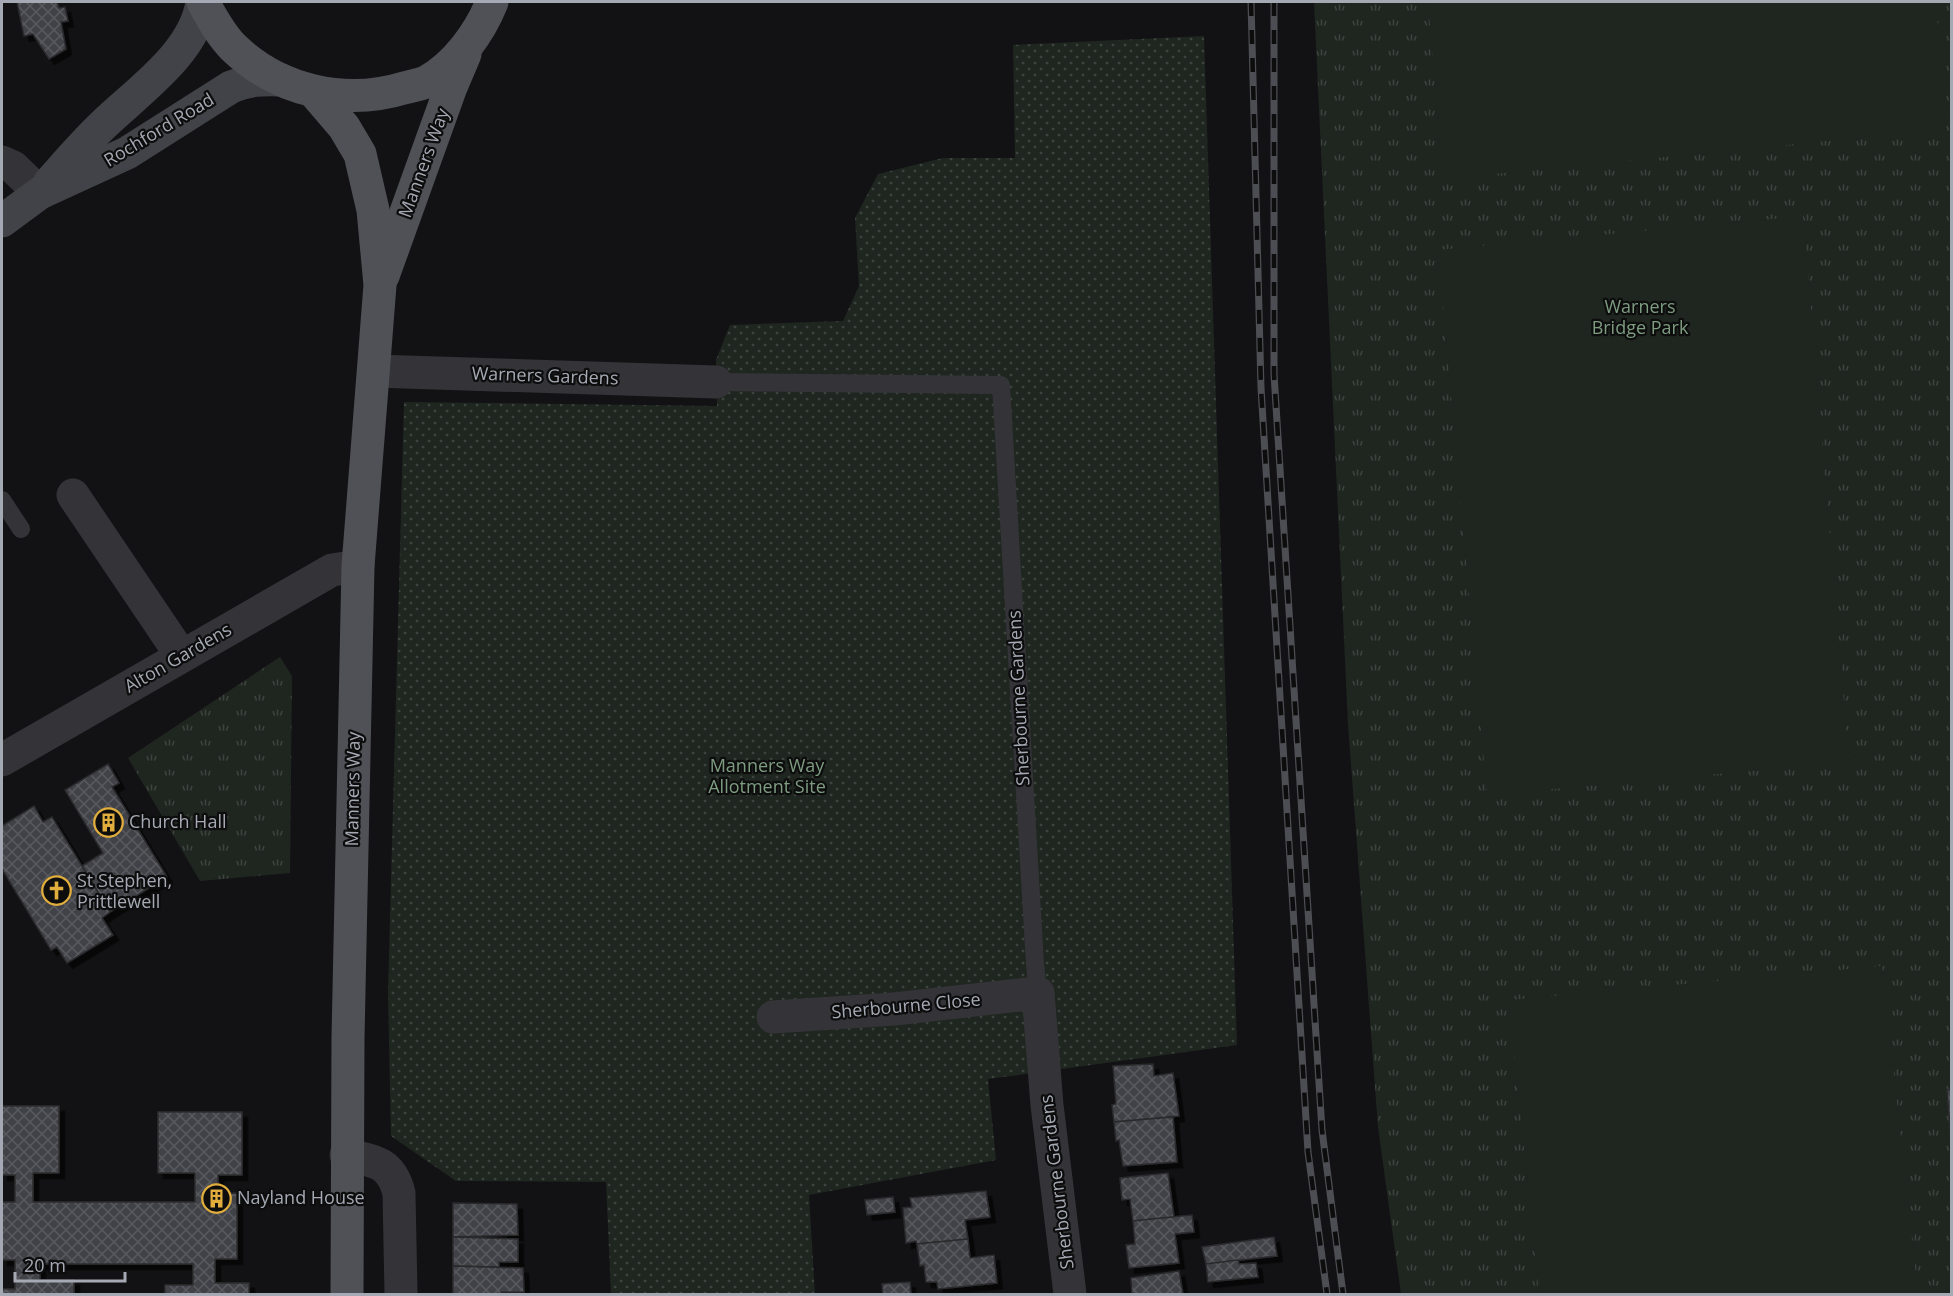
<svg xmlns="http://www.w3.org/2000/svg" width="1953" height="1296" font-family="'Open Sans',sans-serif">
<defs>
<pattern id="grass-dots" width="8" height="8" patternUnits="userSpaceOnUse" patternTransform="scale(1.5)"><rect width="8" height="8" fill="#1f2620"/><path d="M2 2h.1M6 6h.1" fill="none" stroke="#3d433e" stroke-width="1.8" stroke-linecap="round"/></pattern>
<pattern id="park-tufts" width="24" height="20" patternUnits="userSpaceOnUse" patternTransform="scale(1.5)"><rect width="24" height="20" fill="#1f2620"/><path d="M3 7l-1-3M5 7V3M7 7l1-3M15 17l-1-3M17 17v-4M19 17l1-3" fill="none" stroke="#3d433e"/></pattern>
<pattern id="building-cross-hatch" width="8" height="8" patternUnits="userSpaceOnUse" patternTransform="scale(1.5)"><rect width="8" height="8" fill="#414246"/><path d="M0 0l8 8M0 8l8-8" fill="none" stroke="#595a5e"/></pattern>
<filter id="shadow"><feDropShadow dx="5.5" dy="5.5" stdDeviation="0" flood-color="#0009"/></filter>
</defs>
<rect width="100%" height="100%" fill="#121214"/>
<path fill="url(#grass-dots)" d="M1204,36l33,1009 -249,34 8,81 -187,35 6,99h-204l-5,-112 -150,-1 -65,-45 -3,-144 16,-590 313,4 -1,-46 14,-35 113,-4 16,-35 -4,-68 23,-44 65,-16h72l-2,-113z"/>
<g fill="url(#park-tufts)">
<path d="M1314,2h637v1292h-550l-23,-167 -30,-403z"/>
<path d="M280,657l12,19 -2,197 -90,8 -72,-123z"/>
</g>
<g fill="#1f2620">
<path d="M1428,2h508l9,127 -502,50z"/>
<path d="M1803,216l46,546 -362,33 -49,-545z"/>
<path d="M1882,966l36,328h-379l-30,-294z"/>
</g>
<g fill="url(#building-cross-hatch)" stroke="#2c2c2f" stroke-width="1.5" filter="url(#shadow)">
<path d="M17,2h40l2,6 6,-1 3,14 -7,1 5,27 -17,10 -16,-25 -9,2z"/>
<path d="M108,764l11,19 -7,4 55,90 -57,35 -28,-46 21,-13 -38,-63z"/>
<path d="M34,806l9,16 9,-5 58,95 -8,6 11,17 -46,28 -10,-16 -6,3 -49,-81v-43z"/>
<path d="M1153,1064l1,12 19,-3 6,43 -65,6 -2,-17 4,-1 -3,-38z"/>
<path d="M1952,1089v64l-5,-63z"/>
<path d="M2,1106h57v67h-26v29h162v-29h-37v-61h84v63h-24v19l19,-1v66h-22v24h34v11h-84v-9h28v-21h-153v16h34v14h-72v-5h13v-29h-13v-58h13v-27h-13z"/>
<path d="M1173,1117l4,45 -54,4 -4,-26 -3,1 -2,-19z"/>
<path d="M1168,1173l6,44 -41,4 -3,-22 -8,1 -2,-22z"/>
<path d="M986,1191l4,26 -25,3 3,19 -51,5 -1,-3 -10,2 -3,-35 9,-1 -2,-9z"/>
<path d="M893,1197l2,15 -28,3 -2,-15z"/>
<path d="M453,1203l64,1 1,31 -65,2z"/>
<path d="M1192,1215l2,17 -19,2 4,29 -50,5 -3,-23 9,-1 -2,-23z"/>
<path d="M453,1237l65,2v23h-19v5l-46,-1z"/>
<path d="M1274,1237l3,19 -71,8 -4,-17z"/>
<path d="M968,1239l2,19 24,-3 3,28 -59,6 -1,-7h-11l-2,-17 -4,1 -3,-22z"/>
<path d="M1238,1260l1,4 17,-1 2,14 -50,5 -2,-18z"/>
<path d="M453,1266l70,2 1,24h-23v2h-48z"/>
<path d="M1179,1271l4,23h-51l-1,-16z"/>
<path d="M910,1282l1,12h-28l-1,-10z"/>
</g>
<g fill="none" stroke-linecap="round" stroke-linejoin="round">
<g stroke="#343438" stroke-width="18">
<path d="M716,382l285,3 34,579 3,29"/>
<path d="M2,500l19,29"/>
</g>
<g stroke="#343438" stroke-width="33">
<path d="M2,162l11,5 27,26"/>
<path d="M374,371l342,11"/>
<path d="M73,495l108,160"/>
<path d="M2,760l330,-190 26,-4"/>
<path d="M773,1017l121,-8 144,-16 9,112 23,189"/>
<path d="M346,1155c29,6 45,7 53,38l2,101"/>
</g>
<g stroke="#424348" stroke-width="33">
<path d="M50,182c17,-19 34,-39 53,-57 35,-34 92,-72 99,-123"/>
<path d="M2,221l38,-28 87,-40 104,-66c17,-7 31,-8 50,-7"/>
</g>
<g stroke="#505157" stroke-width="33">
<path d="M203,2c9,16 17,32 30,45 45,44 112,59 171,41 7,-2 15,-3 22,-6 30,-16 54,-50 66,-80"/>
<path d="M314,92l30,35 16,27 13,56 7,75 -22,281 -10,472 -1,256"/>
<path d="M383,276l68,-189 14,-33"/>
</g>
<defs>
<g id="rail">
<path d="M1251,2l10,386 47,764 19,142"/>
<path d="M1274,2v372l48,756 21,164"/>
</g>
</defs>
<use href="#rail" stroke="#4d4e53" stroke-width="7"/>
<use href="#rail" stroke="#0d0d0e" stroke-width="4.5" stroke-dasharray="14" stroke-linecap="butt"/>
</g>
<defs>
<symbol id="building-ring" viewBox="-11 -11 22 22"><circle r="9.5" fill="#0d0d0e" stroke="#e1ae3d" stroke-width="1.5"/><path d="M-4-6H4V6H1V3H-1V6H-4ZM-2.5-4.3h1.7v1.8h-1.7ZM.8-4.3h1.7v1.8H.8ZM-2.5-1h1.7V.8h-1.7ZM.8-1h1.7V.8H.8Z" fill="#e1ae3d"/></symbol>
<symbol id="church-ring" viewBox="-11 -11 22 22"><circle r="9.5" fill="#0d0d0e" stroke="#e1ae3d" stroke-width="1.5"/><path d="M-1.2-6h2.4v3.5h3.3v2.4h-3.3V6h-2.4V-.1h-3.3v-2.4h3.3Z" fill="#e1ae3d"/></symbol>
</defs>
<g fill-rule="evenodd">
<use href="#building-ring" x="92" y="806" width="33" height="33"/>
<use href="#church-ring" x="40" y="874" width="33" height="33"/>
<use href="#building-ring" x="200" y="1182" width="33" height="33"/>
</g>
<g text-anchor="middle" stroke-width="4.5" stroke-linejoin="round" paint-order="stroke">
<g font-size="18" fill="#a5a9b3" stroke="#0d0d0e">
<text transform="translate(159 130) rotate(-31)" y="6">Rochford Road</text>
<text transform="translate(424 163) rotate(-70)" y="6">Manners Way</text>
<text transform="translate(545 376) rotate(2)" y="6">Warners Gardens</text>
<text transform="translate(178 658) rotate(-30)" y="6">Alton Gardens</text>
<text transform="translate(1019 698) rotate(-93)" y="6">Sherbourne Gardens</text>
<text transform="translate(353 789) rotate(-89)" y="6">Manners Way</text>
<text transform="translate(906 1006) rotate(-5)" y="6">Sherbourne Close</text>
<text transform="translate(1057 1182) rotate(-97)" y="6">Sherbourne Gardens</text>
</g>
<g font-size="18" fill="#7d9c80" stroke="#0d0d0e">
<text x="1640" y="313">Warners<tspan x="1640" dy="21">Bridge Park</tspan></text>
<text x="767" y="772">Manners Way<tspan x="767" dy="21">Allotment Site</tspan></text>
</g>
<g font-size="18" fill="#a5a9b3" stroke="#0d0d0e" text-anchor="start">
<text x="129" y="828">Church Hall</text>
<text x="77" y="887">St Stephen,<tspan x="77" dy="21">Prittlewell</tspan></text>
<text x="237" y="1204">Nayland House</text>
</g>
</g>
<rect width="1953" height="1296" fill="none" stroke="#a5a9b3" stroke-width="6"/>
<path d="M15 1272v9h110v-9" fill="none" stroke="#a5a9b3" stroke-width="3"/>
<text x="24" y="1272" font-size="18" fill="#a5a9b3" stroke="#0d0d0e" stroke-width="4.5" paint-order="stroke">20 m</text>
</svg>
